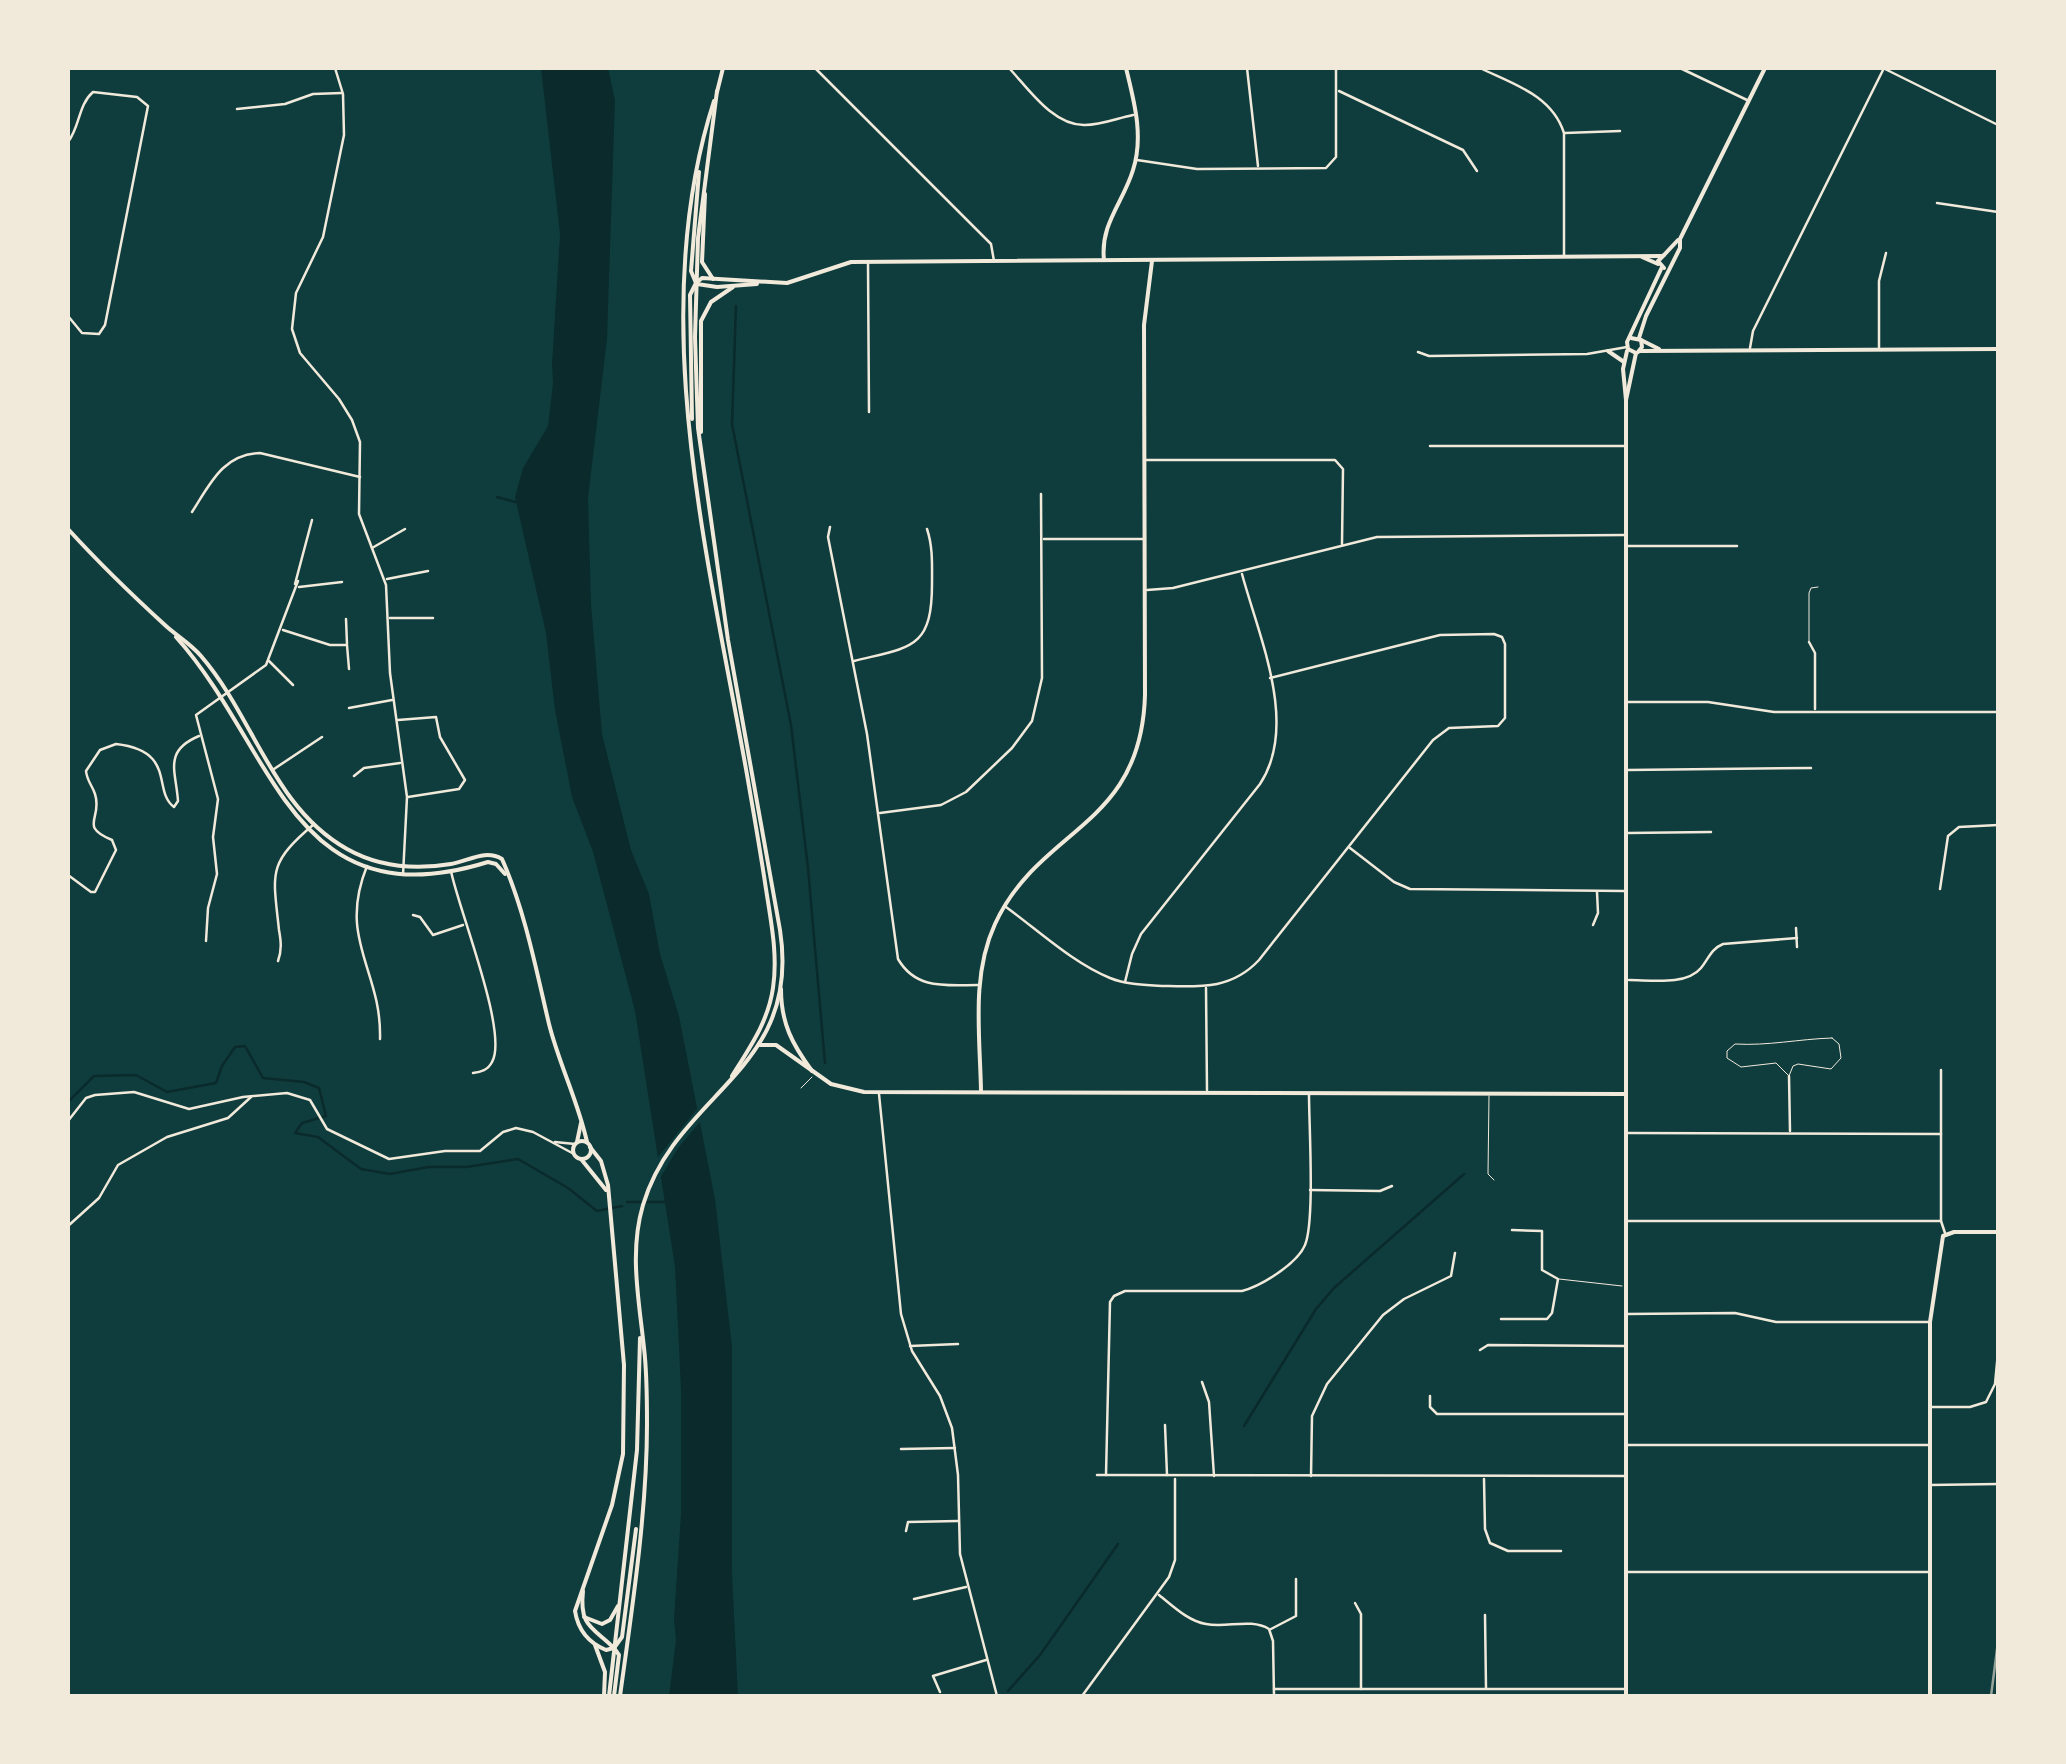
<svg xmlns="http://www.w3.org/2000/svg" width="2066" height="1764" font-family="Spectral,serif">
<rect width="100%" height="100%" fill="#0f3d3e"/>
<path fill="#0a2a2b" d="M541,68h67l7,32 -8,239 -19,159 3,106 11,130 29,116 18,44 11,60 19,62 36,183 17,148v226l6,123h-69l7,-56 -2,-21 7,-105v-125l-6,-122 -40,-256 -42,-159 -21,-55 -17,-87 -9,-77 -31,-136 8,-29 25,-42 5,-43 -1,-19 8,-130z"/>
<path fill="#0f3d3e" d="M702,1103l3,13 -27,32 -21,35 -2,-20 4,-7z"/>
<g fill="none" stroke-linecap="round" stroke-linejoin="round">
<g stroke="#0a2a2b" stroke-width="2.5">
<path d="M736,306l-4,118 59,301 17,143 17,195"/>
<path d="M497,497l18,5"/>
<path d="M68,1102l26,-26 42,-1 31,17 49,-9 6,-17 13,-19 10,-1 18,32 41,4 15,6 7,28 -24,7 -7,10 23,4 43,32 29,5 38,-7h38l52,-8 50,29 29,23 25,-5"/>
<path d="M627,1202h39"/>
<path d="M1244,1426l72,-117 18,-21 130,-114"/>
<path d="M1008,1691l32,-36 78,-111"/>
</g>
<g stroke="#f1e9da" stroke-width="1">
<path d="M1809,642v-49l2,-5 7,-1"/>
<path d="M1832,1038l7,6 2,14 -10,11 -33,-5 -5,2 -4,10 -13,-13 -35,4 -14,-9v-7l8,-7c33,2 64,-5 97,-6z"/>
<path d="M801,1088l11,-11"/>
<path d="M1489,1096l-1,78 6,6"/>
<path d="M1559,1279l63,7"/>
</g>
<g stroke="#f1e9da" stroke-width="2.5">
<path d="M335,68l8,26 1,41 -21,102 -27,56 -4,36 8,24 39,46 13,21 8,22 -1,72 27,71 4,88 17,124 -4,78"/>
<path d="M815,68l176,176 3,17"/>
<path d="M1009,68c19,20 44,58 76,57 16,0 33,-7 48,-10"/>
<path d="M1247,68l11,98"/>
<path d="M1480,68c33,16 72,27 84,65v123"/>
<path d="M1680,68l67,32"/>
<path d="M1885,69l113,56"/>
<path d="M1339,91l124,59 14,21"/>
<path d="M237,109l48,-5 28,-10 29,-1"/>
<path d="M1565,133l55,-2"/>
<path d="M68,142c12,-15 10,-37 25,-50l44,5 11,9 -43,219 -6,9 -17,-1 -14,-17"/>
<path d="M1137,160l60,9 129,-1 10,-11v-89"/>
<path d="M1937,203l61,9"/>
<path d="M868,263l1,149"/>
<path d="M1879,347v-66l7,-28"/>
<path d="M1750,348l3,-17 131,-263"/>
<path d="M1418,352l11,4 158,-2 40,-7"/>
<path d="M1430,446h194"/>
<path d="M1146,460h189l8,9 -1,75"/>
<path d="M192,512c18,-28 31,-58 68,-59l100,24"/>
<path d="M830,527l-2,10 39,197 31,225c18,31 48,26 80,26"/>
<path d="M1044,539h101"/>
<path d="M1627,546h110"/>
<path d="M372,548l33,-19"/>
<path d="M387,579l41,-8"/>
<path d="M295,584l17,-64"/>
<path d="M299,587l43,-5"/>
<path d="M1147,590l26,-2 204,-51 249,-2"/>
<path d="M390,618h43"/>
<path d="M346,619l1,25"/>
<path d="M283,630l47,15h17l2,24"/>
<path d="M1809,642l6,11v56"/>
<path d="M269,661l24,24"/>
<path d="M854,661c56,-14 78,-11 78,-77 0,-19 1,-37 -5,-55"/>
<path d="M1628,702h80l66,10h224"/>
<path d="M349,708l43,-8"/>
<path d="M398,720l38,-3 4,20 25,43 -6,9 -51,8"/>
<path d="M274,769l48,-32"/>
<path d="M1628,770l183,-2"/>
<path d="M354,776l10,-8 36,-5"/>
<path d="M880,813l61,-8 25,-13 46,-44 20,-27 10,-43 -1,-184"/>
<path d="M1628,833l83,-1"/>
<path d="M1350,848l44,34 16,7 214,2"/>
<path d="M367,866c-30,74 15,104 13,173"/>
<path d="M451,871c7,37 58,162 41,191 -4,8 -11,10 -19,11"/>
<path d="M68,875l23,17h4l21,-42 -4,-10c-34,-14 -9,-21 -17,-46 -3,-9 -8,-13 -9,-23l14,-21 16,-6c61,7 36,47 58,63l4,-6c-2,-30 -15,-50 21,-65"/>
<path d="M1940,889l8,-53 11,-9 39,-2"/>
<path d="M1006,907c33,24 67,56 104,71 17,7 37,7 55,8 36,1 67,3 94,-26l174,-220 16,-12 49,-2 7,-8v-74l-3,-7 -8,-3 -54,1 -170,43"/>
<path d="M413,915l7,2 13,18 30,-10"/>
<path d="M1593,925l5,-12 -1,-21"/>
<path d="M1796,928l1,19"/>
<path d="M206,941l2,-33 9,-34 -4,-37 5,-38 -22,-84 70,-50 32,-84"/>
<path d="M278,961c4,-11 3,-20 1,-31 -6,-57 -12,-66 34,-105"/>
<path d="M1629,980c21,0 57,6 72,-12 8,-10 10,-19 22,-24l74,-6"/>
<path d="M1125,982l7,-28 9,-20 119,-150c39,-59 -1,-147 -18,-210"/>
<path d="M1206,988l1,102"/>
<path d="M1941,1070v151l4,12"/>
<path d="M1789,1076l1,55"/>
<path d="M879,1094l22,220 11,37 28,45 12,32 6,47 2,79 37,142"/>
<path d="M68,1121l18,-23 9,-3 39,-3 55,17 54,-12 44,-4 23,7 17,29 62,30 56,-8h35l23,-19 13,-4 17,4 41,22"/>
<path d="M1628,1133l313,1"/>
<path d="M555,1142l20,2"/>
<path d="M1310,1190l70,1 12,-5"/>
<path d="M1627,1221h314"/>
<path d="M68,1226l31,-28 19,-33 49,-28 61,-19 23,-21"/>
<path d="M1627,1314l108,-1 41,9h152"/>
<path d="M1501,1319h46l5,-6 6,-34 -16,-9v-39l-30,-1"/>
<path d="M910,1346l48,-2"/>
<path d="M1480,1350l8,-5 136,1"/>
<path d="M1202,1382l7,20 5,74"/>
<path d="M1430,1396v11l7,7h187"/>
<path d="M1931,1407h39l16,-5 9,-18 3,-32"/>
<path d="M1165,1425l2,50"/>
<path d="M1627,1445h302"/>
<path d="M901,1449l54,-1"/>
<path d="M1097,1475l529,1"/>
<path d="M1106,1475l4,-173 4,-6 11,-5h117c19,-5 55,-27 63,-46 10,-24 4,-119 4,-151"/>
<path d="M1311,1476l1,-60 15,-32 56,-69 21,-16 47,-23 4,-23"/>
<path d="M1484,1479l1,50 5,14 18,8h53"/>
<path d="M1930,1485l68,-1"/>
<path d="M906,1531l2,-9 50,-1"/>
<path d="M1627,1572h302"/>
<path d="M1159,1595c14,11 29,26 47,29 21,4 45,-6 63,5l4,12 1,55"/>
<path d="M914,1599l52,-12"/>
<path d="M1355,1603l6,11v75"/>
<path d="M1485,1615l1,73"/>
<path d="M1271,1629l25,-13v-37"/>
<path d="M1274,1689h352"/>
<path d="M940,1692l-7,-16 53,-16"/>
<path d="M1082,1696l87,-119 6,-17v-81"/>
</g>
<g stroke="#f1e9da" stroke-width="4">
<path d="M1642,257l16,7"/>
<path d="M1104,260c-4,-36 19,-57 29,-90 11,-34 1,-69 -7,-102"/>
<path d="M696,283l6,-5 85,5 64,-21 810,-6"/>
<path d="M697,284l20,3 40,-3"/>
<path d="M1641,340l18,9"/>
<path d="M1640,351l358,-2"/>
<path d="M68,529c31,34 64,66 98,97 11,10 25,18 35,30 53,61 72,152 146,193 32,18 68,21 104,15 18,-3 34,-15 51,-5 23,52 34,110 47,165 10,40 29,77 38,118"/>
<path d="M176,637c100,111 115,286 312,225l8,2 9,10"/>
<path d="M781,989c0,34 11,55 31,82"/>
<path d="M760,1045h16l55,39 33,8 761,2"/>
<path d="M981,1091c-1,-56 -10,-115 14,-167 45,-98 146,-95 150,-229l-1,-370 8,-64"/>
<circle cx="582" cy="1150" r="9"/>
<path d="M577,1142l4,-19"/>
<path d="M590,1147l11,14 7,24 16,180 -1,89 -11,51 -37,106c3,19 14,32 31,39l8,-2"/>
<path d="M581,1159l25,31"/>
<path d="M583,1591c-4,36 10,36 31,57"/>
<path d="M1930,1696v-374l13,-86 11,-4h44"/>
</g>
<g stroke="#f1e9da" stroke-width="4">
<path d="M1664,255l14,-15"/>
<path d="M1664,268l-6,-7 6,-6"/>
<path d="M1631,338l10,2 1,7 -4,5"/>
<path d="M1639,338l7,-22 34,-68v-9l85,-171"/>
<path d="M1608,351l16,11"/>
<path d="M1636,353l-8,-4 -1,-7 35,-75"/>
<path d="M1626,400l-3,-31 4,-18"/>
<path d="M1626,1696v-1296l10,-47"/>
</g>
<g stroke="#f1e9da" stroke-width="4">
<path d="M717,92l6,-24"/>
<path d="M714,101c-69,213 -6,455 32,668 7,40 14,80 20,120 5,33 12,66 7,99 -5,34 -23,59 -41,88"/>
<path d="M705,194l-3,68 11,17"/>
<path d="M692,419l-2,-124 6,-12 -5,-12 8,-99"/>
<path d="M701,432v-111l10,-19 22,-15"/>
<path d="M584,1617l18,7 8,-4 8,-14"/>
<path d="M595,1645l10,27 -1,24"/>
<path d="M609,1696l28,-246 3,-112"/>
<path d="M614,1696l5,-41 -5,-7 8,-11 14,-108"/>
<path d="M620,1696c12,-87 27,-184 27,-272 0,-25 0,-51 -3,-76 -5,-48 -15,-96 -1,-143 34,-114 159,-133 137,-275l-52,-290 -30,-212 -3,-91 3,-99 19,-147"/>
</g>
<path stroke="#97a49c" stroke-width="2.5" d="M1991,1696l7,-54"/>
</g>
<rect width="2066" height="1764" fill="none" stroke="#f1e9da" stroke-width="140"/>
</svg>
